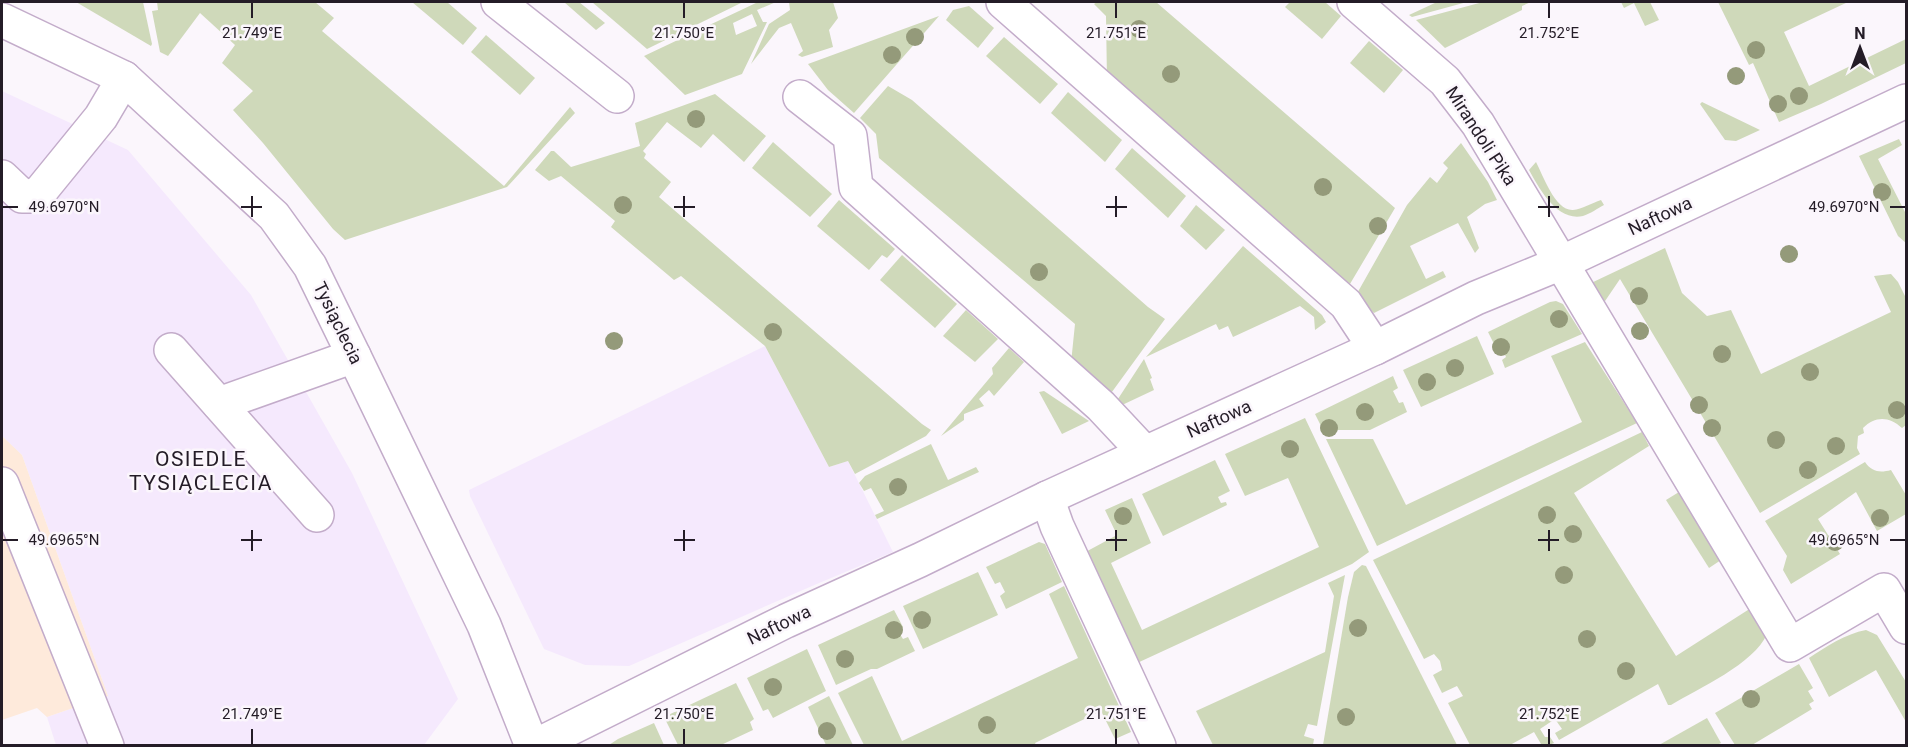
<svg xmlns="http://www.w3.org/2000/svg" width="1908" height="747" font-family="Roboto,sans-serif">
<rect width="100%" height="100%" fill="#fbf6fc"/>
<g fill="#f5e9fd">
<path d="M2,91l126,59 123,145 101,178 106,226 -34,46h-368l-9,-28 61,-21 -86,-241 -20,-19z"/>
<path d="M765,346l64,121 19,-6 45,91 -81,34 -183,80 -44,-1 -41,-16 -74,-153 -1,-6z"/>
</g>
<path fill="#feeadb" d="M2,436l20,19 86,241 -61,21 -10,-9 -35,12z"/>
<g fill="#cfd9ba" fill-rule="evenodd">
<path d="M76,2h67l9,42 -1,2z"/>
<path d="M157,2h158l19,16 -12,13 182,155 66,-79 5,6 -68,74 -162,53 -12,-11 -70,-86 -30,-33 20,-19 -31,-28 13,-18 -35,-32 -32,43 -8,-4 -8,-41 6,-1z"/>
<path d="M412,2h35l30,26 -14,17z"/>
<path d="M564,2h15l26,21 -9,7z"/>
<path d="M592,2h151l-96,47z"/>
<path d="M758,2h18l-19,8 6,12h4l-25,52 -57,21 -41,-39zM752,14l5,12 -21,9 -3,-12z"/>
<path d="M789,2h44l5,16 -9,12 4,17 -31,10 -4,-2 5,-4 -12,-28 -12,5 -28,36 18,-40 21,-14z"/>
<path d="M1097,2h59l239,206 -48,81 -240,-208 -1,-65 -12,-12z"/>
<path d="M1290,2h35l16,14 -19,23 -37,-32z"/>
<path d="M1437,2h30l-55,15 -3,-2z"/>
<path d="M1483,2h48l-9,4v4l-77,38 -29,-28z"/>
<path d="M1621,2h29l9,18 -14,6 -11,-23 -10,5z"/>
<path d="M1718,2h130l-64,30 25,54 97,-47v24l-85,41 -42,18 -26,-59 -4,2z"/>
<path d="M969,6l25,22 -16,20 -32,-28 7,-10z"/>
<path d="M939,16l-85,97 -26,-23 -20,-26z"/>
<path d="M486,35l49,43 -15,17 -49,-43z"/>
<path d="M1004,37l54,47 -18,20 -54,-48z"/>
<path d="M1369,41l34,29 -19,23 -34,-30z"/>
<path d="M888,86l24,14 236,207 17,12 -56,77 -38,-33 4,-39 -196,-166 -3,-24 -16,-16z"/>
<path d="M1068,92l54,48 -17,22 -54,-49z"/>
<path d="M715,94l51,42 -22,26 -31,-28 -12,14 -34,-26 -24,29 3,3 -2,4 27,24 -12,15 263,227 9,6 -5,6 -71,38 -7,-13 -19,6 -64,-121 -84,-70 -7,4 -63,-53 4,-6 -54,-45 -12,5 -14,-11 16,-19h3l17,16 69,-21 -5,-23z"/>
<path d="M1702,102l58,28 -24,11 -11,-1 -25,-36z"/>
<path d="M1899,139l3,6 -24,14 28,55v29l-8,-7 -39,-80z"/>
<path d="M773,142l59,52 -22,23 -58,-49z"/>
<path d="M1461,143l27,39 9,18 -12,4 -18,13 12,31 -4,5 -17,-30 -48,23 16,33 17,-8 3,6 -72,36 -19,-16 52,-92 23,-28 7,6 11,-15 -5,-5z"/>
<path d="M1132,148l54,48 -18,22 -53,-49z"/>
<path d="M1536,162c7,13 19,49 37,48 9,-1 19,-7 28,-10l3,5c-6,3 -14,9 -21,11 -26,6 -44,-28 -54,-46z"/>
<path d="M839,200l56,49 -8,9 -5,-3 -13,15 -52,-44z"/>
<path d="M1196,205l29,25 -19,20 -26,-24z"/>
<path d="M1243,246l79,69 4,7 -11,8 -1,-13 -14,-11 -67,31 -5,-11 -9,4 -3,-6 -70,33z"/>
<path d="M1665,248l17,45 25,23 24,-6 30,64 130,-62 -17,-36 17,-2 7,8 8,16v127l-4,3c-13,-12 -27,-12 -39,0l1,5 -6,3 -1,12 3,6 -100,59 -140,-234 -19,28 -12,-23z"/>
<path d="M902,255l55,49 -22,24 -55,-48z"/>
<path d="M1556,301l7,3 19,30 -77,34 -3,-8 4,-3 -4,-9 -5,2 -9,-18 62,-30z"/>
<path d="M966,310l32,29 -23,23 -32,-26z"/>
<path d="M1477,336l17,38 -73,33 -18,-37z"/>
<path d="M1585,342l52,81 -260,123 -51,-107h47l33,66 176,-83 -31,-66z"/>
<path d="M1009,348l15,14 -30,34 -5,-6 -10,9 5,7 -20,8v6l-23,16 52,-62 -1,-6z"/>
<path d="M1144,359l8,19 -2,1 4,11 -34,16 -4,-4z"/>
<path d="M1393,376l5,12 -5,3 6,12 4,-1 4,10 -37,18h-47l-8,-16z"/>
<path d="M1044,391l45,30 -27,13 -23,-42z"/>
<path d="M1305,418l64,134 -17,12 -217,100 -55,-109 37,-20 -12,-25 27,-12 19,45 -40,20 31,67 177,-83 -31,-69 -43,18 -20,-42z"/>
<path d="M1642,432l7,14 -75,47 102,163 75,-48 16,26c-13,30 -68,54 -96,71h-3l-10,-21 -99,56 -4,-7 7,-4 -7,-10 -15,10 5,8h5l4,6 -5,2h-10l2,-1 -7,-12 -24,13h-40l-22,-42 15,-7 -6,-10 -15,7 -9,-18 9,-5 -2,-9 -6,-7 -10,5 -51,-99z"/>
<path d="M931,444l17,36 28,-13 3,5 -102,47 -2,-4 9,-4 -13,-23 -7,3 -5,-8 6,-7z"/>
<path d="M1215,460l15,31 -12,6 3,6 5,-1 1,3 -64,31 -21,-42z"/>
<path d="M1865,462c7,10 15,11 26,8l15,25v19l-29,17 -21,-39 -38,27 22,35 -49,30 -8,-14 4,-14 -22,-35z"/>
<path d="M1679,492l42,68 -12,8 -43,-68z"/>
<path d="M1039,542l6,2 17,38 -56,27 -6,-13 5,-4 -5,-10 -5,2 -9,-17z"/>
<path d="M1362,565l4,1 91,179h-134l25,-148 6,-25z"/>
<path d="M978,572l20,43 -75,34 -20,-43z"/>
<path d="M1345,575l-28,151 -9,-2 -4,12 10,3 -1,6h-100l-17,-34 129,-59 9,-56 -6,-13z"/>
<path d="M1064,586l67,146 -16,7 -14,-28 -66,32 1,2h-172l-26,-52 34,-17 30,65 176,-83 -29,-64z"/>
<path d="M894,610l9,17 -5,4 5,8 5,-2 7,14 -38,18h-6l-35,16 -18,-40z"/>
<path d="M1866,630l11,5 29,47v40l-30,-52 -47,27 -20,-39c18,-12 36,-24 57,-28z"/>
<path d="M807,649l19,42 -53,27 -5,-9 -5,2 -16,-33z"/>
<path d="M1799,664l14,24 -5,3 6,10 -5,3 3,5 -60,36h-17l-20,-32z"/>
<path d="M736,683l18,36 -4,3 3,8 -32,15h-43l-14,-28z"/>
<path d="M829,696l24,49h-27l-18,-38z"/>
<path d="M1707,718l14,25 -4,2h-58z"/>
<path d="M654,723l10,22h-55l9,-6z"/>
</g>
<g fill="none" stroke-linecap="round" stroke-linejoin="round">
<defs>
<g id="minor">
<path d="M498,2l119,94"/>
<path d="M1003,2l343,302 29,44"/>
<path d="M1354,2l91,79 33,43 312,521 94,-55 22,37"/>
<path d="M2,20l122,58 150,138 36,50 44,90 130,269 48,121"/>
<path d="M800,97l50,39 6,51 245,219 44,47"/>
<path d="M2,177l20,19h9l9,-4 61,-75 23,-39"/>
<path d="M171,350l146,165"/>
<path d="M219,404l135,-48"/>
<path d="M2,484l105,262"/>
<path d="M1047,498l10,28 102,220"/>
<path d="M535,746l251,-125 134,-61 127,-62 328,-150 101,-50 85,-35 345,-162"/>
</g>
</defs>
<use href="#minor" stroke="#c3acca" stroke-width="36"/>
<use href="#minor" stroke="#fff" stroke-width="33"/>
</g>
<g fill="#949a7a">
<circle cx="1139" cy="29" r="9"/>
<circle cx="915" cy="37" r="9"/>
<circle cx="1756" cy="50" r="9"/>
<circle cx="892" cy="55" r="9"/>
<circle cx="1171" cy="74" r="9"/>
<circle cx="1736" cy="76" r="9"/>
<circle cx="1799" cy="96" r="9"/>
<circle cx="1778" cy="104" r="9"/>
<circle cx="696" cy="119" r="9"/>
<circle cx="1323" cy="187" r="9"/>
<circle cx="1882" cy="192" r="9"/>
<circle cx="623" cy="205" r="9"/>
<circle cx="1378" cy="226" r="9"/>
<circle cx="1789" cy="254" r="9"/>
<circle cx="1039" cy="272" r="9"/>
<circle cx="1639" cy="296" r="9"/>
<circle cx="1559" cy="319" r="9"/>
<circle cx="1640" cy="331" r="9"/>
<circle cx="773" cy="332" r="9"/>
<circle cx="614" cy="341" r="9"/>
<circle cx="1501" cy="347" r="9"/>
<circle cx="1722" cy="354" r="9"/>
<circle cx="1455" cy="368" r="9"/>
<circle cx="1810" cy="372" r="9"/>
<circle cx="1427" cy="382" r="9"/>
<circle cx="1699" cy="405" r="9"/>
<circle cx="1897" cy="410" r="9"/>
<circle cx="1365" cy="412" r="9"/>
<circle cx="1329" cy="428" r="9"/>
<circle cx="1712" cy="428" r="9"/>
<circle cx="1776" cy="440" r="9"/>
<circle cx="1836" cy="446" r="9"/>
<circle cx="1290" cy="449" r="9"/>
<circle cx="1808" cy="470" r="9"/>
<circle cx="898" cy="487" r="9"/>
<circle cx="1547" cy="515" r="9"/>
<circle cx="1123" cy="516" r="9"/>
<circle cx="1880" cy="518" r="9"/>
<circle cx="1573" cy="534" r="9"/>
<circle cx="1835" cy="542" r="9"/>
<circle cx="1564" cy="575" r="9"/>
<circle cx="922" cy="620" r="9"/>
<circle cx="1358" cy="628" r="9"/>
<circle cx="894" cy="630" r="9"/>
<circle cx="1587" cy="639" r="9"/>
<circle cx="845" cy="659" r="9"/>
<circle cx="1626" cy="671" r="9"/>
<circle cx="773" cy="687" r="9"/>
<circle cx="1751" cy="699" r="9"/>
<circle cx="1346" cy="717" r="9"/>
<circle cx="987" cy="725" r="9"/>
<circle cx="827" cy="731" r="9"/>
</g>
<path fill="none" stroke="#241c27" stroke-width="2" d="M252,3v15M684,3v15M1116,3v15M1549,3v15M252,196v21M684,196v21M1116,196v21M1549,196v21M3,207h15M241,207h21M674,207h21M1106,207h21M1538,207h21M1890,207h15M252,530v21M684,530v21M1116,530v21M1549,530v21M3,540h15M241,540h21M674,540h21M1106,540h21M1538,540h21M1890,540h15M252,729v15M684,729v15M1116,729v15M1549,729v15"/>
<g text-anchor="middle" stroke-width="5" stroke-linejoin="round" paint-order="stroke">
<g font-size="18" fill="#241c27" stroke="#fbf6fc">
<text transform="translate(1481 136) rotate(57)" y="6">Mirandoli Pika</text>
<text transform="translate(1660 216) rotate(-25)" y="6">Naftowa</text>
<text transform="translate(338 323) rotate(64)" y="6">Tysiąclecia</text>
<text transform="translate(1219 419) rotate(-24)" y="6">Naftowa</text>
<text transform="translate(779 625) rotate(-26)" y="6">Naftowa</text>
</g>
<g font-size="21" letter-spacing="1.5" fill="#241c27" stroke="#fbf6fc">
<text x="201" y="466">OSIEDLE<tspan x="201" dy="24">TYSIĄCLECIA</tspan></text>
</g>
</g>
<g font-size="15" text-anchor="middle" fill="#241c27" stroke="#fbf6fc" stroke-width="5" stroke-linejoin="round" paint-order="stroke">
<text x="252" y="38">21.749°E</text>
<text x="684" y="38">21.750°E</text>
<text x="1116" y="38">21.751°E</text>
<text x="1549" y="38">21.752°E</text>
<text x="64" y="212">49.6970°N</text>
<text x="1844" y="212">49.6970°N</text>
<text x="64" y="545">49.6965°N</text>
<text x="1844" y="545">49.6965°N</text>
<text x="252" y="719">21.749°E</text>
<text x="684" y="719">21.750°E</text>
<text x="1116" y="719">21.751°E</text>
<text x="1549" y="719">21.752°E</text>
</g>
<rect width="1908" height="747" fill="none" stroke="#241c27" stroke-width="6"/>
<g transform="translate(1860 48)" stroke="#fbf6fc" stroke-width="4.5" paint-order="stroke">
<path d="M0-4.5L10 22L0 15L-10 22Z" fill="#241c27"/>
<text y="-9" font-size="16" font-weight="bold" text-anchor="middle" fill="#241c27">N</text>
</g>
</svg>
